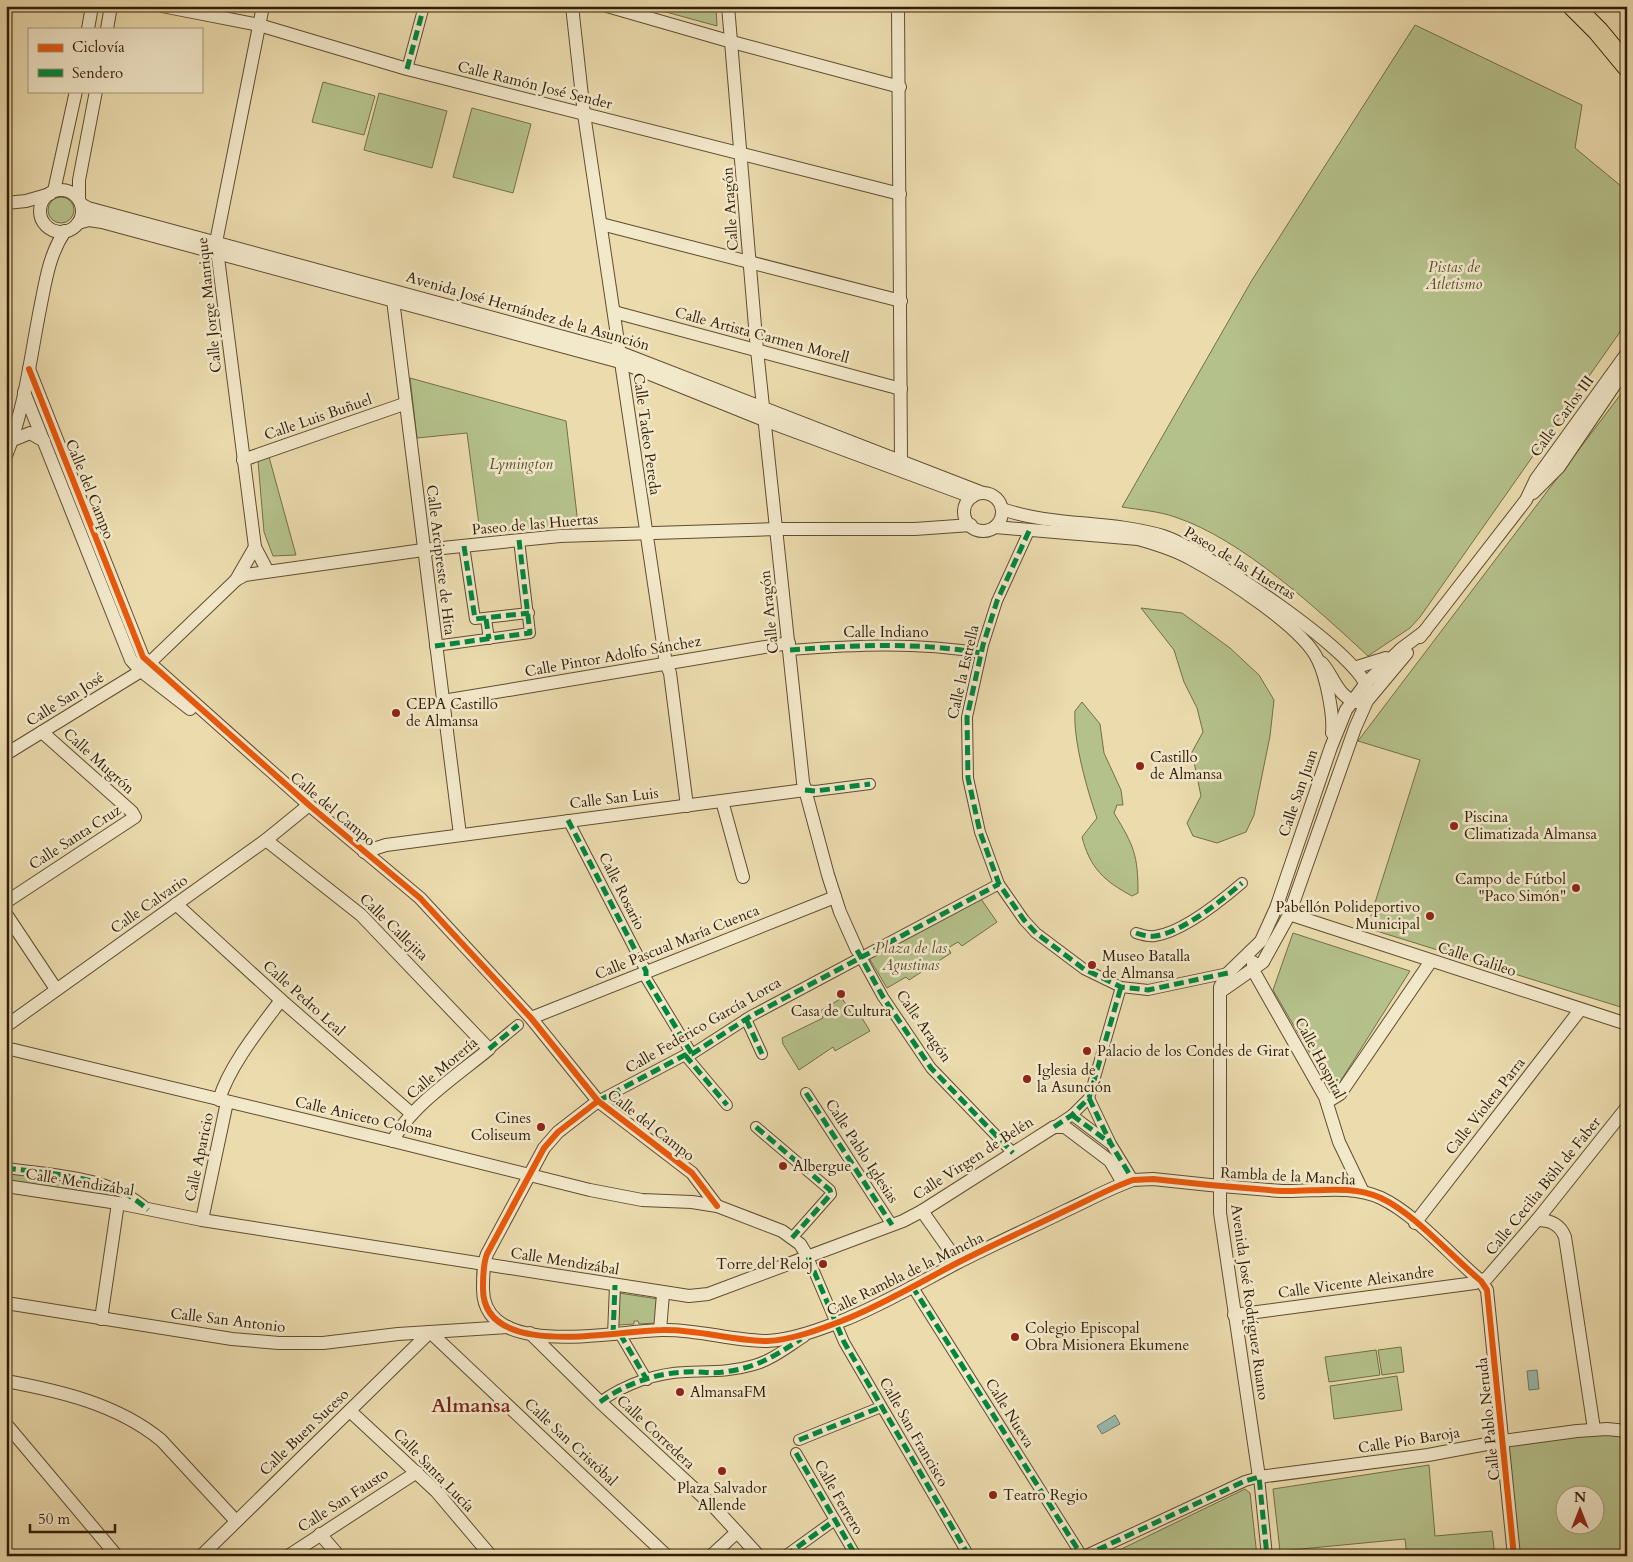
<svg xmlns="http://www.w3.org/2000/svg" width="1633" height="1562" font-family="Cardo,serif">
<rect width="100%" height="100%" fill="#ebdbad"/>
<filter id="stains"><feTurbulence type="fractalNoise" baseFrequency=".004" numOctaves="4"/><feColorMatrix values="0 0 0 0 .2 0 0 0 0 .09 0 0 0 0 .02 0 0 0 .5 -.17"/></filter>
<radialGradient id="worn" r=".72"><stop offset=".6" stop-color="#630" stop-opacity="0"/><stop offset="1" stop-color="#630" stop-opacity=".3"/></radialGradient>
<g fill="#b5c18b" stroke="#736f49" fill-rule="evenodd">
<path d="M644,6h72l1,20z"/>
<path d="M1415,25l167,80 -7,43 52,43v131l-207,295 -10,11 -42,28c-51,-47 -126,-117 -193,-139 -17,-6 -35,-7 -53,-10l130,-227z"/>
<path d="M323,82l52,14 -11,39 -52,-13z"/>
<path d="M379,93l68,18 -15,57 -68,-18z"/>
<path d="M472,108l59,16 -18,69 -60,-16z"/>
<circle cx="61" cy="210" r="13"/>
<path d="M410,378l156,43 12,103 -98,9 -13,-100 -50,5z"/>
<path d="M1627,386v623l-260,-81 53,-168 -62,-19z"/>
<path d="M269,457l27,98 -23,1 -9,-24 -6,-71z"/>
<path d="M1141,608l41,5 48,35 29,27 15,25 -4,36 -16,79 -8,17 -29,11 -24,-7 -6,-13 14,-27 -9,-44 11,-20 -6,-24 -13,-26 -10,-32z"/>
<path d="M1082,702l18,22 4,29 17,37 2,15h-6l-3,8c20,33 24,42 24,80l-6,3c-28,-15 -42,-28 -50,-59l15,-19c-10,-28 -24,-78 -22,-107z"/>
<path d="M981,899l16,23 -35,24 -4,-4 -10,6 3,5 -42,27 -3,-3 -19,11 -18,-30z"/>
<path d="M1293,933l117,38 -77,122 -60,-103z"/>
<path d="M842,998l12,20 6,-3 10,16 -35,20 -2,-4 -34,23 -16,-26 -1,-6 41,-20 -3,-7z"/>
<path d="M6,1168l105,20 7,15 -112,-17z"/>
<path d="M619,1293l39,6 -2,24 -17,1 -1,-3h-4v3l-16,1z"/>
<path d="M1401,1347l3,25 -22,3 -4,-25z"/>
<path d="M1376,1350l4,25 -51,7 -4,-25z"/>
<path d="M1397,1376l5,34 -68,9 -4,-33z"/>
<path d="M1627,1431v125h-113l-11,-115zM1566,1494h30v30h-30z"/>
<path d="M1429,1465l6,71 57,-5 3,25h-88l-2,-17 -125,12 -7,-62z"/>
<path d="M1245,1489l5,4 7,63h-150z"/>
</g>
<g fill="#99baaf" stroke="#6f7b6c">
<path d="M1537,1370l2,19 -10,1 -2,-19z"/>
<path d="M1115,1415l5,9 -18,10 -5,-8z"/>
</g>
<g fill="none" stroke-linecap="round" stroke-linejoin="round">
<defs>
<g id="pedestrian">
<path d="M407,69l17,-63"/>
<path d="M1029,531l-32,70 -14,44 -16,72 1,61 12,54 19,52 25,36 12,13 48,36 37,18 27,3 80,-17"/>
<path d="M464,546l11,73 54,-6"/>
<path d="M486,619l3,20"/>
<path d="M435,646l95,-13 -11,-93"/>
<path d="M790,650c64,-5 128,-8 191,3"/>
<path d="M805,790l10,1 55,-7"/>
<path d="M568,820l78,151v7l46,76"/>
<path d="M1136,933c6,2 13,4 19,3 28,-4 66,-35 87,-53"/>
<path d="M857,950l26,47 48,71 82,85"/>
<path d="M746,1019l16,35"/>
<path d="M489,1049l29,-24"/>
<path d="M685,1055l42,50"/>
<path d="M806,1093l86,132"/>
<path d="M1089,1098l22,46 22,36"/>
<path d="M598,1101l87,-46 7,-1 59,-38 248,-132"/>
<path d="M1072,1115l37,28"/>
<path d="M756,1127l74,63 1,4 -39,44"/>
<path d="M1054,1127l18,-12 17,-17 32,-111"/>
<path d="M6,1168c46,6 106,8 141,41"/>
<path d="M808,1257l36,85 125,214"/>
<path d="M912,1286l170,270"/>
<path d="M620,1334l27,46"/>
<path d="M613,1335l2,-50"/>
<path d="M600,1402c25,-18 56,-29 86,-30 24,-1 45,0 68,-7 18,-5 34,-18 50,-28"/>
<path d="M799,1440l82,-33"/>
<path d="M796,1453l60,103"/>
<path d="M785,1556l50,-36"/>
<path d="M1084,1556l161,-75 14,-4 8,79"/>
</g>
<g id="minor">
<path d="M162,6l97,19 148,44 493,125"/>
<path d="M263,6l-47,236 39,305 12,23"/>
<path d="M572,6l12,108 82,550 4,9 17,133"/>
<path d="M607,6l125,36 168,45"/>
<path d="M728,6l29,344 46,432 25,93 12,37 17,38"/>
<path d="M898,6l3,455"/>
<path d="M88,29l4,-23"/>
<path d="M107,29l4,-23"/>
<circle cx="61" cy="211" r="21"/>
<path d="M54,191l22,-100"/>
<path d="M79,200v-20l17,-89"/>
<path d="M6,203l20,-2 24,-7"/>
<path d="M81,204l7,4 531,144 364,141"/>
<path d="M78,223l11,-3 13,2 518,140 144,58 208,77"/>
<path d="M601,224l300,77"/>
<path d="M392,292l68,543"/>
<path d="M614,312l287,77"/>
<path d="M29,369l114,288 166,148 111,93 111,120 67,83 94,72 25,33"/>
<path d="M24,392l107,268 10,11 49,38"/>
<path d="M13,440l17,-7 14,8"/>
<path d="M6,456c18,-45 24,-95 33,-142 6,-29 9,-58 26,-83"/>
<path d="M243,460l161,-56"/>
<path d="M1533,493l26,-26 61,-90"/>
<circle cx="983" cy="512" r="19"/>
<path d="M1002,509c52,18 108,11 161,27 38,12 197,117 204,153"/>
<path d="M995,527l143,12c18,5 37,11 53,20 33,18 112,68 127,101 8,16 16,55 14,73"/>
<path d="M236,580l19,-33"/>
<path d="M1425,631l-24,18 -35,34 -20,27 -15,37 -55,161 -15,33 -33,32 -8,14v226l39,264 169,-22 75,-14 74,-10 30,-2 20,2"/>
<path d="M1420,637l106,-137 10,-21 91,-126"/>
<path d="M1322,663c13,15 16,36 38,40"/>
<path d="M1354,668l32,-10"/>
<path d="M443,701l346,-58"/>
<path d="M6,754l135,-83 95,-91 9,-5 178,-25 137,-14 217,-7h138l56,-4"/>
<path d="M722,801l21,76"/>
<path d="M266,840l95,75 128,134c-30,25 -80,58 -96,92"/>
<path d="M364,852l22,-7 419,-55"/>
<path d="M6,902l129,-85 -3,-5 -90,-80"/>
<path d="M176,904l105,96 131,114"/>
<path d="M6,914l50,75"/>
<path d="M1289,914l338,110"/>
<path d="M1253,962v8l72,127 14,45 24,50"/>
<path d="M1220,992l43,-30 26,-47 66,-187 12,-27 40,-48"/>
<path d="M531,1018l304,-121"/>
<path d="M6,1026l260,-186 43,-35"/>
<path d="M6,1048l387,93 197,49 52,10 50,2 25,4 65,25 18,13 8,13"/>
<path d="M219,1100c10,-34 41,-72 62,-100"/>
<path d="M598,1101l-40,31 -14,16 -57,106c-4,10 -4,22 -4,33 -2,75 136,43 179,43 36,-1 70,11 105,11 25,-1 54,-12 77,-21 38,-15 75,-37 111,-56 37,-19 75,-36 112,-54 22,-10 43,-22 66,-30l20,-1c43,5 86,9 129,12 33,1 68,-7 99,7 34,16 70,58 100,83l6,9 27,266"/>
<path d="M1327,1102l13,-8 91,-133"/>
<path d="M6,1186l112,17 84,17 487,76 19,-2 195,-73 19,-10 132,-84h11l45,34 13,22"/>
<path d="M922,1211l36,51"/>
<path d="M202,1220l25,-118"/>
<path d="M1537,1220c13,0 23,4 28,17l29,192"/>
<path d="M1415,1223l165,-213"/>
<path d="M6,1303l226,36 47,4h44l75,-9 110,-7"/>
<path d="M1234,1315l241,-32 12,-5 50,-58 90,-113"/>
<path d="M101,1319l17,-116"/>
<path d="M660,1330l3,-36"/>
<path d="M430,1332l237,224"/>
<path d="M530,1333l70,69 115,106 44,48"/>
<path d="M6,1381c54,10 111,23 155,59l75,81"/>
<path d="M350,1411l86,80 55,65"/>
<path d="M6,1424l111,132"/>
<path d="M320,1534l19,22"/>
<path d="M201,1556l229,-224"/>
<path d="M288,1556l129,-84"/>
<path d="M711,1556l26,-24"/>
</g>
<path id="primary" d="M1573,6l25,25 29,35"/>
</defs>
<use href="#pedestrian" stroke="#604c30" stroke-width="12"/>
<use href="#minor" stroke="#604c30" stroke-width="14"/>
<use href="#primary" stroke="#311d07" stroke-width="22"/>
<use href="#pedestrian" stroke="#f2e8ca" stroke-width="10"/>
<use href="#minor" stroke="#f2e8ca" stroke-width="12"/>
<use href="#primary" stroke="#ebdbad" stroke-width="20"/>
<g stroke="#00873e" stroke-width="5" stroke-dasharray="10 5" stroke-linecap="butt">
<path d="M407,69l17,-63"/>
<path d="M1029,531l-32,70 -14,44 -16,72 1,61 12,54 19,52 25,36 12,13 48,36 37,18 27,3 80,-17"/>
<path d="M464,546l11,73 54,-6"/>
<path d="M486,619l3,20"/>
<path d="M435,646l95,-13 -11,-93"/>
<path d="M790,650c64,-5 128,-8 191,3"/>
<path d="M805,790l10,1 55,-7"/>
<path d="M568,820l78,151v7l46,76"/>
<path d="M1136,933c6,2 13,4 19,3 28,-4 66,-35 87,-53"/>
<path d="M857,950l26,47 48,71 82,85"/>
<path d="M746,1019l16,35"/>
<path d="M489,1049l29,-24"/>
<path d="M685,1055l42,50"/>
<path d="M806,1093l86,132"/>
<path d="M1089,1098l22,46 22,36"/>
<path d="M598,1101l87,-46 7,-1 59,-38 248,-132"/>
<path d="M1072,1115l38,28"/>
<path d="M756,1127l74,63 1,4 -39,44"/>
<path d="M1054,1127l18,-12 17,-17 32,-111"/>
<path d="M6,1168c47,6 106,8 142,42"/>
<path d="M808,1257l36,85 125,214"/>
<path d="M912,1286l170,270"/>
<path d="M620,1334l27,46"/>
<path d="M613,1335l2,-50"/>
<path d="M600,1402c25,-18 56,-29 86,-30 13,-1 26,2 38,0 32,-4 51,-16 77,-33"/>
<path d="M799,1440l82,-33"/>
<path d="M796,1453l60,103"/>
<path d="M785,1556l50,-36"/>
<path d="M1084,1556l161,-75 14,-4 8,79"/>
</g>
<defs>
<g id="cycleway">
<path d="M29,369l114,288 166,148 111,93 111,120 67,83 94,72 25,33"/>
<path d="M598,1101l-40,31 -14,16 -57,106c-4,10 -4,22 -4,33 -2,75 136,43 179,43 36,-1 70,11 105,11 25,-1 54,-12 77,-21 38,-15 75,-37 111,-56 37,-19 75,-36 112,-54 22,-10 43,-22 66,-30l20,-1c43,5 86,9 129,12 33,1 68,-7 99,7 34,16 70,58 100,83l6,9 27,266"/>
</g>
</defs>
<use href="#cycleway" stroke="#f2e8ca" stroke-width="9"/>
<use href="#cycleway" stroke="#e8590c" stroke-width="6"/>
</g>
<g fill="#8f2418" stroke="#f2e8ca" stroke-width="2">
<circle cx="396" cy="713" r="5"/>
<circle cx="1140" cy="766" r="5"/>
<circle cx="1454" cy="826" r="5"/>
<circle cx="1576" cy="888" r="5"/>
<circle cx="1430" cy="916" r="5"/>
<circle cx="1092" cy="965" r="5"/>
<circle cx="841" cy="994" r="5"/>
<circle cx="1087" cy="1051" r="5"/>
<circle cx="1027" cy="1079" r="5"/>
<circle cx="541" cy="1127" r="5"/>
<circle cx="783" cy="1166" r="5"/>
<circle cx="823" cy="1264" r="5"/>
<circle cx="1015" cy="1337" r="5"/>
<circle cx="680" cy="1392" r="5"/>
<circle cx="722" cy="1471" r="5"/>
<circle cx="993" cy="1495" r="5"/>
</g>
<g text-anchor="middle" stroke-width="5" stroke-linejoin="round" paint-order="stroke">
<g font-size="15" fill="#311d07" stroke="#f2e8ca">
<text transform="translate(535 85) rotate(14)" y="5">Calle Ramón José Sender</text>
<text transform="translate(730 209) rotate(-94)" y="5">Calle Aragón</text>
<text transform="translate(209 305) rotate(-96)" y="5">Calle Jorge Manrique</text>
<text transform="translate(528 311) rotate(16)" y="5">Avenida José Hernández de la Asunción</text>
<text transform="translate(762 335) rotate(15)" y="5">Calle Artista Carmen Morell</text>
<text transform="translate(1562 416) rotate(-54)" y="5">Calle Carlos III</text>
<text transform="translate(318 417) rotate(-19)" y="5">Calle Luis Buñuel</text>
<text transform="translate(647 434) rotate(82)" y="5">Calle Tadeo Pereda</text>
<text transform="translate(90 489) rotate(68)" y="5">Calle del Campo</text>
<text transform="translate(535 524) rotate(-5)" y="5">Paseo de las Huertas</text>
<text transform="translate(441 560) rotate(83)" y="5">Calle Arcipreste de Hita</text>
<text transform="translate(1240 563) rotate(31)" y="5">Paseo de las Huertas</text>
<text transform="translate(769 612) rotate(-96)" y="5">Calle Aragón</text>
<text x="886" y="637">Calle Indiano</text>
<text transform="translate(613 656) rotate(-10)" y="5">Calle Pintor Adolfo Sánchez</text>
<text transform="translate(963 672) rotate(-77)" y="5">Calle la Estrella</text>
<text transform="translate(65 699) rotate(-32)" y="5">Calle San José</text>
<text transform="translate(99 761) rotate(42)" y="5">Calle Mugrón</text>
<text transform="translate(1298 793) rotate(-71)" y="5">Calle San Juan</text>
<text transform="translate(614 798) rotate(-7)" y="5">Calle San Luis</text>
<text transform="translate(333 809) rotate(40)" y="5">Calle del Campo</text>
<text transform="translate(75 837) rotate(-33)" y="5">Calle Santa Cruz</text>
<text transform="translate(622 891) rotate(63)" y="5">Calle Rosario</text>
<text transform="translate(149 904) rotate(-35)" y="5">Calle Calvario</text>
<text transform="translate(394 927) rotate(44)" y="5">Calle Callejita</text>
<text transform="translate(677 942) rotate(-22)" y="5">Calle Pascual María Cuenca</text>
<text transform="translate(1477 959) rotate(18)" y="5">Calle Galileo</text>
<text transform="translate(304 998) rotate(42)" y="5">Calle Pedro Leal</text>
<text transform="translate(703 1025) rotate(-30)" y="5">Calle Federico García Lorca</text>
<text transform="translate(924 1026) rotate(55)" y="5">Calle Aragón</text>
<text transform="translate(1320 1058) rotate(62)" y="5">Calle Hospital</text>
<text transform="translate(442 1068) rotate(-40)" y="5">Calle Morería</text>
<text transform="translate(1485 1106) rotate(-52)" y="5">Calle Violeta Parra</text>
<text transform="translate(364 1117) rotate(13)" y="5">Calle Aniceto Coloma</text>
<text transform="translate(651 1125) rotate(38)" y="5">Calle del Campo</text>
<text transform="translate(862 1151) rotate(57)" y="5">Calle Pablo Iglesias</text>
<text transform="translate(199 1157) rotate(-78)" y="5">Calle Aparicio</text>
<text transform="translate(973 1158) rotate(-33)" y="5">Calle Virgen de Belén</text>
<text transform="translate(1288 1176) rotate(3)" y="5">Rambla de la Mancha</text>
<text transform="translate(80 1182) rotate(9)" y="5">Calle Mendizábal</text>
<text transform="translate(1543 1186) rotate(-51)" y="5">Calle Cecilia Böhl de Faber</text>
<text transform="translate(565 1261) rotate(9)" y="5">Calle Mendizábal</text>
<text transform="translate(905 1274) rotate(-26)" y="5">Calle Rambla de la Mancha</text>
<text transform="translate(1356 1282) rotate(-8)" y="5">Calle Vicente Aleixandre</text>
<text transform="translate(1250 1302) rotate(82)" y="5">Avenida José Rodríguez Ruano</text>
<text transform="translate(228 1320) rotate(7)" y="5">Calle San Antonio</text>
<text transform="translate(1010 1413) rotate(58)" y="5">Calle Nueva</text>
<text transform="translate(1488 1419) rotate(-96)" y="5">Calle Pablo Neruda</text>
<text transform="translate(304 1432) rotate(-44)" y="5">Calle Buen Suceso</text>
<text transform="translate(656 1432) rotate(43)" y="5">Calle Corredera</text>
<text transform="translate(914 1432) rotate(60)" y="5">Calle San Francisco</text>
<text transform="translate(1409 1440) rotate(-9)" y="5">Calle Pío Baroja</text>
<text transform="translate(571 1442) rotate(43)" y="5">Calle San Cristóbal</text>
<text transform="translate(434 1470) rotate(46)" y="5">Calle Santa Lucía</text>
<text transform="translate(839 1497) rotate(60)" y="5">Calle Ferrero</text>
<text transform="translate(343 1500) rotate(-33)" y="5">Calle San Fausto</text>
</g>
<g font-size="15" font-style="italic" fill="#594e2f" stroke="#f2e8ca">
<text x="1454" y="272">Pistas de<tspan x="1454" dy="17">Atletismo</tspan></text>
<text x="521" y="469">Lymington</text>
<text x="911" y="953">Plaza de las<tspan x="911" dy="17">Agustinas</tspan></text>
</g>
<g font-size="15" fill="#311d07" stroke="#f2e8ca" text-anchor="start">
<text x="406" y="709">CEPA Castillo<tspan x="406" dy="17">de Almansa</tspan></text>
<text x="1150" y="762">Castillo<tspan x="1150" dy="17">de Almansa</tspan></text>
<text x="1464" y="822">Piscina<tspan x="1464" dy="17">Climatizada Almansa</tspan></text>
<text x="1566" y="884" text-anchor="end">Campo de Fútbol<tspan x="1566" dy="17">"Paco Simón"</tspan></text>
<text x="1420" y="912" text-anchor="end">Pabellón Polideportivo<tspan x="1420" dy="17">Municipal</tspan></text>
<text x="1102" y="961">Museo Batalla<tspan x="1102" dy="17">de Almansa</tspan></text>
<text x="841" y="1016" text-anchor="middle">Casa de Cultura</text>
<text x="1097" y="1056">Palacio de los Condes de Girat</text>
<text x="1037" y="1075">Iglesia de<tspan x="1037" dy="17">la Asunción</tspan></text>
<text x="531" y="1123" text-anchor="end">Cines<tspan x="531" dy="17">Coliseum</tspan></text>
<text x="793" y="1171">Albergue</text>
<text x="813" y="1269" text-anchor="end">Torre del Reloj</text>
<text x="1025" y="1333">Colegio Episcopal<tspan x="1025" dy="17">Obra Misionera Ekumene</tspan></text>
<text x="690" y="1397">AlmansaFM</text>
<text x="722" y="1493" text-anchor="middle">Plaza Salvador<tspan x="722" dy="17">Allende</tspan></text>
<text x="1003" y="1500">Teatro Regio</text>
</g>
<g font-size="20" font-weight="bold" fill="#7a1f14" stroke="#f2e8ca">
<text x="471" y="1412">Almansa</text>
</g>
</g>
<rect width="1633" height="1562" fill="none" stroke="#ebdbad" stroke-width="25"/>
<rect x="8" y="8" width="1618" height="1547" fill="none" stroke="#311d07" stroke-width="2.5"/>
<rect x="12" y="12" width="1608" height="1537" fill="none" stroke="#311d07"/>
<rect x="28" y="28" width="175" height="65" fill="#f2e8ca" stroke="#a5977c"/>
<rect x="38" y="44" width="25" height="8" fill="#e8590c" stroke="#a5977c"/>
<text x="72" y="52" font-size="15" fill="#311d07">Ciclovía</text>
<rect x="38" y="69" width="25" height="8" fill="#00873e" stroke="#a5977c"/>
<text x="72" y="78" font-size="15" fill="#311d07">Sendero</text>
<g transform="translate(1580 1510)"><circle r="24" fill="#f2e8ca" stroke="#a5977c"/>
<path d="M0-4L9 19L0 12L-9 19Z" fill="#8f2418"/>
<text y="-8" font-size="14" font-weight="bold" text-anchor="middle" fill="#311d07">N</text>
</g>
<path d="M30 1524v8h85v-8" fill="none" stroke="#311d07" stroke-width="2.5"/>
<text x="38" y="1524" font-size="15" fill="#311d07" stroke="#f2e8ca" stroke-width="4" paint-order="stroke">50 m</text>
<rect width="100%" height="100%" filter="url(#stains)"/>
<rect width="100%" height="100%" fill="url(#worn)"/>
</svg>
